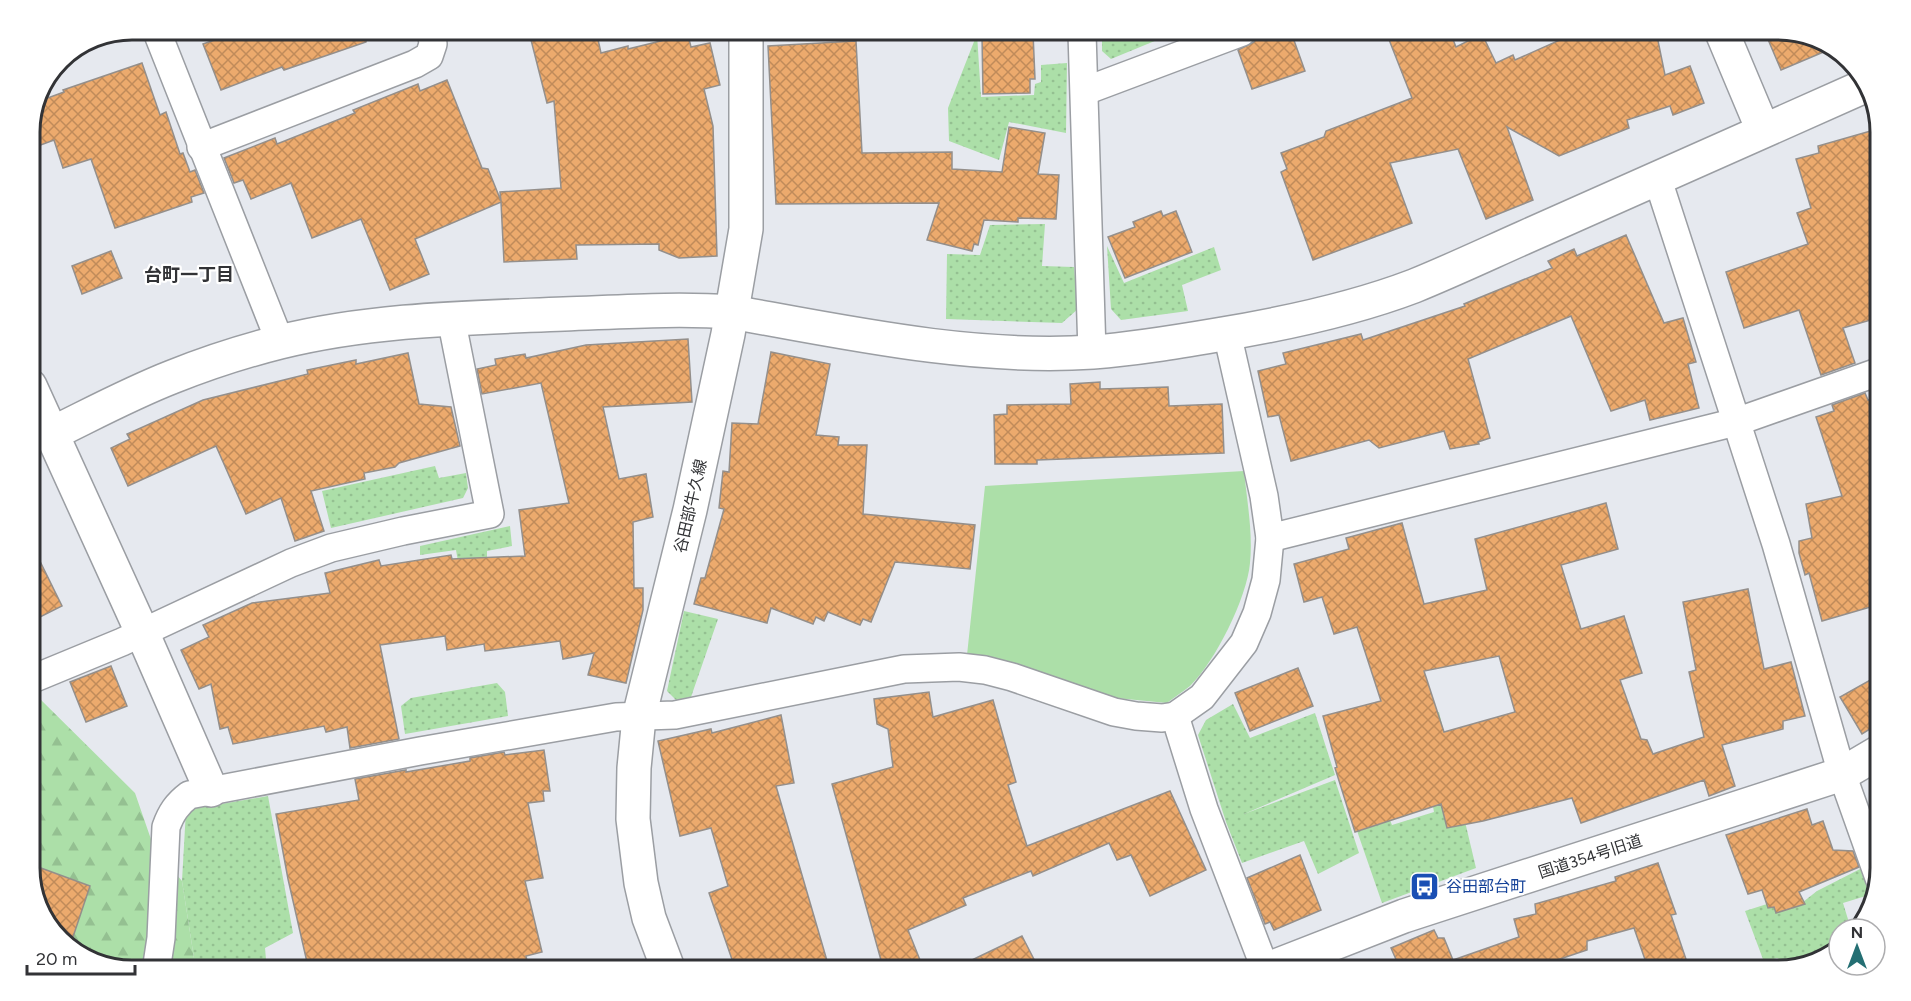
<svg xmlns="http://www.w3.org/2000/svg" width="1911" height="1001" font-family="Figtree,'Noto Sans JP',sans-serif">
<defs>
<pattern id="grass-dots" width="8" height="8" patternUnits="userSpaceOnUse" patternTransform="scale(1.5)"><rect width="8" height="8" fill="#acdfa8"/><path d="M2 2h.1M6 6h.1" fill="none" stroke="#94c091" stroke-width="1.8" stroke-linecap="round"/></pattern>
<pattern id="forest-firs" width="22" height="20" patternUnits="userSpaceOnUse" patternTransform="scale(1.5)"><rect width="22" height="20" fill="#acdfa8"/><path d="M5 1l3.5 6h-7zM16 11l3.5 6h-7z" fill="#94c091"/></pattern>
<pattern id="building-cross-hatch" width="8" height="8" patternUnits="userSpaceOnUse" patternTransform="scale(1.5)"><rect width="8" height="8" fill="#ecaa6d"/><path d="M0 0l8 8M0 8l8-8" fill="none" stroke="#c08b5a"/></pattern>
</defs>
<rect width="100%" height="100%" fill="#e6e9ef"/>
<g fill="url(#grass-dots)">
<path d="M1102,33h59l1,5 -51,21 -9,-8z"/>
<path d="M977,34l4,63 53,-2 1,-11 6,-2v-17l26,-2 -1,70 -57,-11 -10,38 -50,-19 -1,-33z"/>
<path d="M1045,224l-3,42 32,1 4,42 -16,14 -116,-4 1,-65 33,1 10,-30z"/>
<path d="M1107,246l17,37 90,-36 7,23 -39,15 6,26 -67,9 -10,-11z"/>
<path d="M435,466l4,12 27,-5 2,15 -5,10 -132,30 -9,-37z"/>
<path d="M510,526l2,20 -25,5v8l-27,14 -4,-23 -36,5v-9z"/>
<path d="M684,611l34,8 -27,78 -15,3 -9,-9z"/>
<path d="M497,683l8,9 3,24 -103,18 -4,-28 10,-8z"/>
<path d="M1233,704l17,34 65,-25 20,62 -91,39 91,-34 24,73 -41,21 -14,-33 -62,22 -16,-41 -28,-87 8,-15z"/>
<path d="M1439,712l37,156 -94,35 -26,-75 33,-10 3,7 42,-13 -17,-94z"/>
<path d="M268,796l25,137 -28,15 2,23h-71l-14,-90 4,-71z"/>
<path d="M1862,868l7,27 -26,8 8,26h-12v19l-9,9 -38,10 -15,-9 -13,4 -19,-51 22,-7 36,-2 14,-11z"/>
</g>
<path fill="url(#forest-firs)" d="M38,697l97,96 19,55 28,33 14,90h-63l-46,-11 -40,-34 -17,-50v-178z"/>
<path fill="#acdfa8" d="M1244,471c3,30 9,62 6,92 -3,35 -35,99 -60,123 -7,6 -16,11 -23,17l-61,-6 -139,-42 18,-169z"/>
<g fill="url(#building-cross-hatch)" stroke="#948f8b" stroke-width="1.5" fill-rule="evenodd">
<path d="M1764,30h15l45,11 9,7 -52,22z"/>
<path d="M1580,31h76l9,44 25,-9 14,37 -31,12 -3,-9 -43,14 2,8 -70,28 -52,-29 26,73 -47,19 -28,-70 -68,14 22,60 -99,37 -32,-88 6,-3 -6,-16 43,-16 2,-6 86,-33 -26,-66h64l6,15 26,-13 14,29 17,-8 2,5z"/>
<path d="M1257,32h34l14,39 -53,18 -14,-39 16,-8z"/>
<path d="M1033,33l2,46h-5v14l-47,1 -1,-58z"/>
<path d="M597,35l4,18 27,-7v3l57,-14h3l3,12 19,-4 10,42 -16,4 9,37 4,130 -38,2 -20,-8v-6l-83,1 1,14 -73,3 -3,-60 -86,37 14,35 -39,16 -29,-71 -49,19 -21,-55 -40,16 -8,-19 -9,3 -10,-25 51,-20 2,6 78,-31 -2,-3 65,-26 2,7 27,-11 35,88 6,1 13,32 -1,-9 61,-4 -7,-87 -7,2 -17,-67z"/>
<path d="M366,36v6l-82,28 -2,-3 -61,23 -18,-46 20,-7z"/>
<path d="M856,41l6,112 90,-1v17l50,3 7,-45 36,6 -7,41 21,1 -3,44 -38,-1v4l-34,-2 -6,25 -4,-1 -2,7 -45,-11 12,-37 -163,1 -8,-158z"/>
<path d="M142,63l18,52 6,-3 14,42 3,-1 7,19 5,-2 9,23 -13,4 1,5 -77,26 -24,-69 -28,9 -9,-28 -24,9v-23l12,-26 22,-8 -1,-2z"/>
<path d="M1881,128v189l-38,11 12,35 -34,12 -22,-65 -55,18 -18,-56 82,-28 -11,-31 14,-5 -15,-49 23,-6 -1,-7z"/>
<path d="M1161,211l2,5 13,-5 16,41 -67,26 -17,-41 27,-10 -2,-5z"/>
<path d="M1626,235l38,88 19,-5 13,44 -8,2 11,44 -49,12 -5,-20 -34,11 -40,-95 -103,43 22,79 -12,4 1,2 -29,5 -6,-18 -65,17 -10,-8 -78,21 -12,-46 -11,2 -10,-46 28,-7 -3,-11 78,-19 2,6 102,-34 -1,-2 88,-36 -4,-7 26,-12 3,7z"/>
<path d="M111,251l11,27 -40,16 -10,-28z"/>
<path d="M688,339l4,63 -89,5 16,72 27,-5 7,43 -20,5 1,66h9v22l-17,73 -38,-8 6,-22 -31,6 -3,-18 -75,10 -1,-7 -37,6 -2,-14 -65,9 19,94 -49,9 -3,-21 -21,5 -2,-6 -91,18 -5,-17 -8,2 -9,-45 -12,5 -18,-39 28,-13 -6,-12 49,-22 78,-10 -5,-20 54,-13 2,6 70,-11 1,4 73,-3 -6,-46 50,-7 -28,-120 -59,11 -5,-25 19,-4 -1,-6 30,-5 1,4 60,-13z"/>
<path d="M771,352l59,12 -14,71 23,2 -1,8h29l-4,69 112,11 -5,44 -75,-7 -24,60 -8,-3 -3,6 -32,-13 -4,9 -8,-4 -3,7 -42,-16 -4,15 -73,-19 7,-26h4l19,-69 -5,-1 4,-37 6,1 3,-49 26,1z"/>
<path d="M408,353l11,51 32,3 9,39 -61,17 -4,4 -31,6 1,6 -54,12 13,40 -29,10 -14,-43 -35,16 -30,-68 -88,40 -17,-38 19,-9 -3,-5 76,-34 105,-26 -1,-4 49,-10v4z"/>
<path d="M1100,382v7l68,-2 1,19 53,-2 2,49 -187,7v4h-42l-1,-49 13,-1v-9l64,-1 -1,-20z"/>
<path d="M1865,393l3,7 13,-5v209l-59,17 -13,-48 -4,2 -6,-22v-12l13,-3 -6,-34 36,-8 -26,-79 18,-6 -2,-6z"/>
<path d="M1606,503l12,46 -57,16 20,64 43,-13 18,57 -22,7 21,59 6,1 6,14 51,-17 -15,-65 7,-2 -13,-68 65,-13 16,80 27,-7 14,54 -22,5v8l-61,16 13,41 -26,10 -5,-16 -123,43 -9,-25 -89,23 -36,7 -6,-24 -86,28 -20,-64 2,-1 -14,-51 58,-15 -24,-74 -23,7 -12,-37 -18,5 -10,-38 55,-15 -3,-11 56,-15 22,81 63,-14 -12,-51zM1499,656l16,56 -71,20 -20,-61z"/>
<path d="M30,541l32,65 -32,16z"/>
<path d="M111,666l16,40 -41,16 -16,-40z"/>
<path d="M1298,668l15,38 -63,25 -15,-38z"/>
<path d="M1881,674v48l-19,12 -22,-37z"/>
<path d="M929,692l4,25 60,-17 23,82 -8,3 19,61 143,-55 36,79 -56,26 -19,-41 -14,5 -8,-17 -76,33 -2,-5 -68,27 3,7 -58,25 12,30 -28,11h-8l-52,-187 61,-17 -5,-38 -11,-5 -3,-25z"/>
<path d="M781,715l13,68 -18,3 54,185h-94l-27,-78 19,-7 -17,-58 -31,8 -22,-95 53,-12 1,4z"/>
<path d="M544,750l6,41h-7l1,10 -16,2 15,75 -18,3 17,71 -16,4 1,5 -18,4 1,6h-201l-21,-92 -12,-65 83,-14 -4,-21 51,-9v2l64,-11v-3l34,-6 1,3z"/>
<path d="M1807,809l5,16 11,-4 10,29 20,1 6,16 -60,25 6,12 -29,9 -2,-6 -6,1 -6,-18 -14,4 -22,-59z"/>
<path d="M1300,855l21,55 -47,20 -4,-8 -5,2 -18,-46z"/>
<path d="M1658,863l18,51 -5,1 19,56h-41l-15,-43 -47,13v9l-33,11 3,10h-156l-10,-23 43,-18 4,8h6l9,22 66,-23 -5,-18 22,-5 -1,-10 81,-23 -1,-4z"/>
<path d="M30,864l60,22 -20,60 -23,-20 -17,-50z"/>
<path d="M1022,936l18,35h-91z"/>
</g>
<g fill="none" stroke-linecap="round" stroke-linejoin="round">
<defs>
<g id="minor">
<path d="M1082,33l10,319"/>
<path d="M159,37l121,305"/>
<path d="M1085,91l157,-59"/>
<path d="M201,147l214,-83 14,-8 4,-12 -1,-8"/>
<path d="M1658,180l118,364 66,230 37,104"/>
<path d="M1270,538l466,-116 145,-51"/>
<path d="M30,680l92,-38 169,-79 40,-15 72,-17 87,-17 -39,-196"/>
<path d="M1175,716l29,93 62,162"/>
<path d="M156,971l5,-33 5,-111c5,-14 11,-23 23,-32l231,-44 196,-34 59,-2 229,-46 55,-2 26,3 27,7 102,35 22,4 26,2 13,-2 27,-19 42,-54 13,-30 9,-33 4,-42 -6,-42 -37,-163"/>
</g>
<g id="tertiary">
<path d="M1721,30l42,100"/>
<path d="M30,386l112,246 69,158"/>
<path d="M53,433c39,-19 78,-40 119,-56 35,-14 72,-26 108,-35 93,-23 189,-24 284,-28 56,-2 112,-6 168,-2 116,21 242,48 361,40 42,-3 83,-10 124,-17 67,-11 134,-25 197,-49 37,-15 73,-32 109,-48 115,-50 229,-103 344,-153"/>
<path d="M1263,971l141,-55 438,-142 39,-23"/>
</g>
<path id="secondary" d="M669,971l-20,-53 -8,-35 -8,-64 1,-51 5,-51 51,-207 38,-176 18,-105v-194"/>
</defs>
<use href="#minor" stroke="#9b9ea3" stroke-width="30"/>
<use href="#tertiary" stroke="#9b9ea3" stroke-width="36"/>
<use href="#secondary" stroke="#9b9ea3" stroke-width="36"/>
<use href="#minor" stroke="#fff" stroke-width="27"/>
<use href="#tertiary" stroke="#fff" stroke-width="33"/>
<use href="#secondary" stroke="#fff" stroke-width="33"/>
</g>
<defs>
<symbol id="bus-square" viewBox="-11 -11 22 22"><rect x="-9" y="-9" width="18" height="18" rx="4" fill="#1a4fb4" stroke="#fff"/><path d="M-5-6H5V4H4V6H2V4H-2V6H-4V4H-5ZM-3.5-4V0h7V-4ZM-3.5 1.2v1.5H-2V1.2ZM2 1.2v1.5H3.5V1.2Z" fill="#fff"/></symbol>
</defs>
<g fill-rule="evenodd">
<use href="#bus-square" x="1408" y="870" width="33" height="33"/>
</g>
<g text-anchor="middle" stroke-width="4.5" stroke-linejoin="round" paint-order="stroke">
<g font-size="16" fill="#323336" stroke="#fff">
<text transform="translate(690 506) rotate(-77)" y="6">谷田部牛久線</text>
<text transform="translate(1590 856) rotate(-18)" y="6">国道354号旧道</text>
</g>
<g font-size="16" fill="#164399" stroke="#fff" text-anchor="start">
<text x="1446" y="892">谷田部台町</text>
</g>
<g font-size="18" font-weight="bold" fill="#323336" stroke="#fff">
<text x="189" y="281">台町一丁目</text>
</g>
</g>
<path d="M0 0H1911V1001H0ZM132 40H1778A92 92 0 0 1 1870 132V868A92 92 0 0 1 1778 960H132A92 92 0 0 1 40 868V132A92 92 0 0 1 132 40Z" fill="#fff" fill-rule="evenodd"/>
<path fill="none" stroke="#323336" stroke-width="3" d="M132 40H1778A92 92 0 0 1 1870 132V868A92 92 0 0 1 1778 960H132A92 92 0 0 1 40 868V132A92 92 0 0 1 132 40Z"/>
<g transform="translate(1857 947)"><circle r="28" fill="#ffffff" stroke="#adadaf" stroke-width="1.5"/>
<path d="M0-4.5L10 22L0 15L-10 22Z" fill="#246f73"/>
<text y="-9" font-size="16" font-weight="bold" text-anchor="middle" fill="#323336">N</text>
</g>
<path d="M27 965v9h108v-9" fill="none" stroke="#323336" stroke-width="3"/>
<text x="36" y="965" font-size="18" fill="#323336" stroke="#ffffff" stroke-width="4.5" paint-order="stroke">20 m</text>
</svg>
